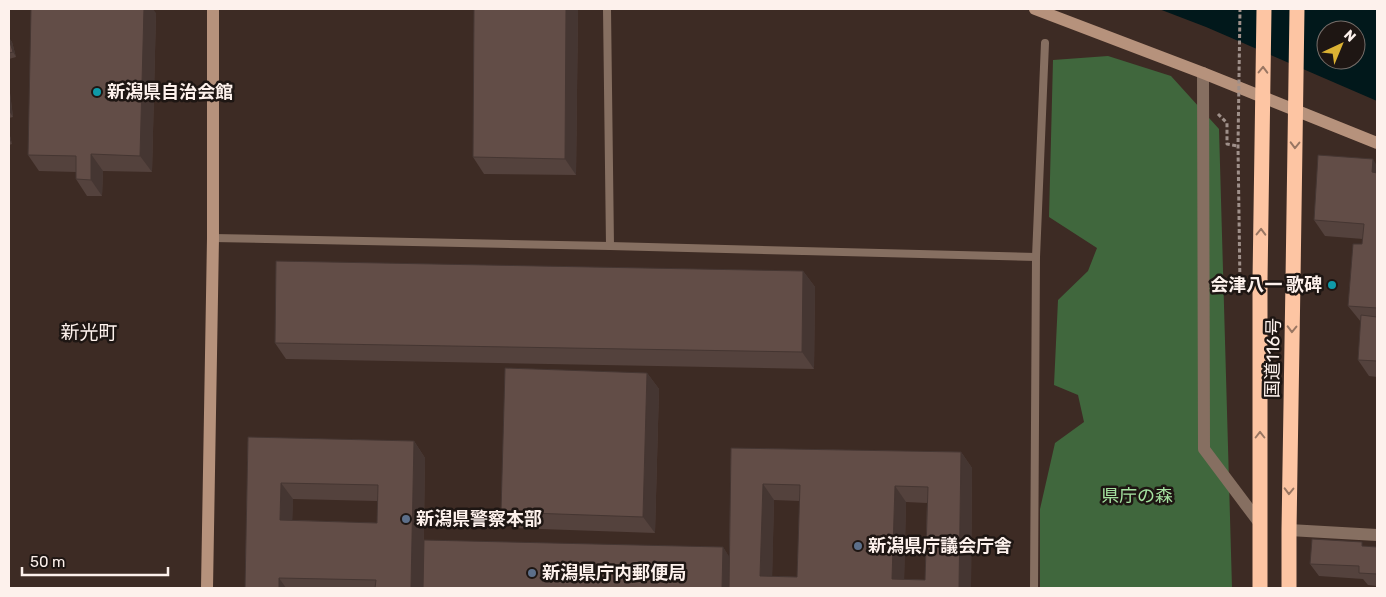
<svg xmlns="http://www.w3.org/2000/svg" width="1386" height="597" font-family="Rubik,'Noto Sans JP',sans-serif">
<rect width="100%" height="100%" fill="#3d2b24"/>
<path fill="#40673d" d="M1108,56l63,20 48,53 13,459h-192v-79l15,-66 29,-21 -6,-27 -24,-10 4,-85 30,-29 9,-23 -48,-31 4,-157z"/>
<path fill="#01181b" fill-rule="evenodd" d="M1159,9h218v92l-171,-74zM1326,30h30v30h-30z"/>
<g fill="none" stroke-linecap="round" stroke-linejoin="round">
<path stroke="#9f908a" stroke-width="3" stroke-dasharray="4 2.5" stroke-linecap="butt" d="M1218,114l9,9v21l11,2"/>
<g stroke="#866f61" stroke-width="8">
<path d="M607,9l3,237"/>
<path d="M213,238l397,8 426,11"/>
<path d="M1034,588l2,-331 9,-214"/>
</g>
<g stroke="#866f61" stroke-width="12">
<path d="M1203,73l1,376 57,76"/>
<path d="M1289,530l88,5"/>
</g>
<g stroke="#b6927c" stroke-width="12">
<path d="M1035,9l168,64 174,70"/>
<path d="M207,588l6,-350v-229"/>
</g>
<g stroke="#fdc5a3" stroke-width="15">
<path d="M1260,281v307"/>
<path d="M1289,588v-58l4,-250"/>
</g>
<path stroke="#9f908a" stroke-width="3" stroke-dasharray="4 2.5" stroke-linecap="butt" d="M1240,285l-2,-139 2,-137"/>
<g stroke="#fdc5a3" stroke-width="15">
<path d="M1293,280l4,-271"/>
<path d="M1260,281l4,-272"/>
</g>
</g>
<g fill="#54423d" fill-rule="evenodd">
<path d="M474,9h104l-2,166 -92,-1 -11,-17z"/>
<path d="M156,13l-4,159 -49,-1 -1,25h-15l-11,-17v-7l-37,-1 -11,-16z"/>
<path d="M9,38l3,4 4,15 -7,2z"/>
<path d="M9,90l1,3 3,24 -4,1z"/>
<path d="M9,132l3,12 -3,1z"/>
<path d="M1377,166v211l-8,-1 -11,-16 3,-38 -13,-16 14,-62 1,-5 -38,-3 -11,-16z"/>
<path d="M803,271l12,16 -1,82 -528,-10 -11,-16z"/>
<path d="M647,373l12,16 -4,144 -143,-5 -11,-16z"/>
<path d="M248,437l166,4 11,17 -2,130h-178zM293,499l84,2v22l-85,-3z"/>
<path d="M731,448l230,4 11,16 -1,120h-548l300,-41 6,10zM774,500l26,1 -3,76 -25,-1zM906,502l21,1 -2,77 -21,-1z"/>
<path d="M1365,546l12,1v39l-9,-1 -5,-6 -44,-3 -9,-12z"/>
</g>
<g fill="#453632">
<path d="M144,9h9l3,4 -4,159 -12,-16z"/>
<path d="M566,9h12l-2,166 -11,-16z"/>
<path d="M9,38l3,4 4,15 -3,-5z"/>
<path d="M9,90l1,3 3,24 -4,-6z"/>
<path d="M9,132l3,12 -3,-5z"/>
<path d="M91,154l12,17 -1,25 -11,-16z"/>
<path d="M1373,159l4,7v14l-5,-8z"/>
<path d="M803,271l12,16 -1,82 -12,-17z"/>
<path d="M647,373l12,16 -4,144 -12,-16z"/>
<path d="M414,441l11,17 -2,130h-12z"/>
<path d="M961,452l11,16 -1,120h-12z"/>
<path d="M281,483l12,16 -1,37 -12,-16z"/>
<path d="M763,484l11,16 -2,88 -12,-12z"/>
<path d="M895,486l11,16 -2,86 -12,-9z"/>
<path d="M723,547l11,17v24h-12z"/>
<path d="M279,578l7,10h-7z"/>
</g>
<g fill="#624d47" stroke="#453632" fill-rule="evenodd">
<path d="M31,9h113l-4,147 -49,-2v26l-15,-1v-23l-48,-1z"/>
<path d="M474,9h92l-1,150 -92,-2z"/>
<path d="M9,39l4,13 -4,1z"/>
<path d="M1318,155l55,4 -1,13 5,1v135l-29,-2 5,-62h9l2,-20 -50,-4z"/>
<path d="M276,261l527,10 -1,81 -527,-9z"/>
<path d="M1361,315l16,2v44l-19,-1z"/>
<path d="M505,368l142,5 -4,144 -142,-5z"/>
<path d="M248,437l166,4 -3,147h-36l1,-8 -97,-2v10h-34zM281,483l97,2 -1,38 -97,-3z"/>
<path d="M731,448l230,4 -2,136h-230zM763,484l37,1 -3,92 -37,-1zM895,486l33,1 -3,93 -33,-1z"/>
<path d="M1312,539l50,3v4l15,1v27l-18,-1v-7l-49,-2z"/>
<path d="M424,540l299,7 -1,41h-299z"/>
</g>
<defs><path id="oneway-chevron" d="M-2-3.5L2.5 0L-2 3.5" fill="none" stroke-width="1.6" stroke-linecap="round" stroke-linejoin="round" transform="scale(1.25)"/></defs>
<g stroke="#997662">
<use href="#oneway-chevron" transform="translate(1263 70) rotate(-89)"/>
<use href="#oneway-chevron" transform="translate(1295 145) rotate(91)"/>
<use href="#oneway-chevron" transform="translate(1261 232) rotate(-89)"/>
<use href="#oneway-chevron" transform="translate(1292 329) rotate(91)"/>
<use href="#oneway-chevron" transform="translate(1260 435) rotate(-90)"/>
<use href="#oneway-chevron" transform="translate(1289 491) rotate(91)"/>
</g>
<g fill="#0f9aa8" stroke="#1e1613" stroke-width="2">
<circle cx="97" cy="92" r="5"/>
<circle cx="1332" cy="285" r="5"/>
</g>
<g fill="#5c6f8a" stroke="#1e1613" stroke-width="2">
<circle cx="406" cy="519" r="5"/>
<circle cx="858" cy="546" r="5"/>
<circle cx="532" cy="573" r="5"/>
</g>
<g text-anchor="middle" stroke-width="5" stroke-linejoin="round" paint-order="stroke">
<g font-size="18" font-weight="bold" fill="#fdf1ec" stroke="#1e1613" text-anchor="start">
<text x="107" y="98">新潟県自治会館</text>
<text x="1322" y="291" text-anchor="end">会津八一 歌碑</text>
<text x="416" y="525">新潟県警察本部</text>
<text x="868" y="552">新潟県庁議会庁舎</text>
<text x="542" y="579">新潟県庁内郵便局</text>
</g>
<g font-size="18" fill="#fdf1ec" stroke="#1e1613">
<text transform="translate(1273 358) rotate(-89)" y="6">国道116号</text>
</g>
<g font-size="18" fill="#a5e2a0" stroke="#1e1613">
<text x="1137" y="502">県庁の森</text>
</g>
<g font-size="19" fill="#fdf1ec" stroke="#1e1613">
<text x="89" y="339">新光町</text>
</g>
</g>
<rect width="1386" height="597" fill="none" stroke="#fdf1ec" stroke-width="20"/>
<g transform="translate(1341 45) rotate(44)"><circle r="24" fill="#1e1613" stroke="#776e6a"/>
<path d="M0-4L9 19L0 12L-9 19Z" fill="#dcb233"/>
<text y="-8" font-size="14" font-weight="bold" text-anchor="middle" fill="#fdf1ec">N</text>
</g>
<path d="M22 567v8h146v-8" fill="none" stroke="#fdf1ec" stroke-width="2.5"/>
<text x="30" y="567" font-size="15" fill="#fdf1ec" stroke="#1e1613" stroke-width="4" paint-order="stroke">50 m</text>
</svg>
